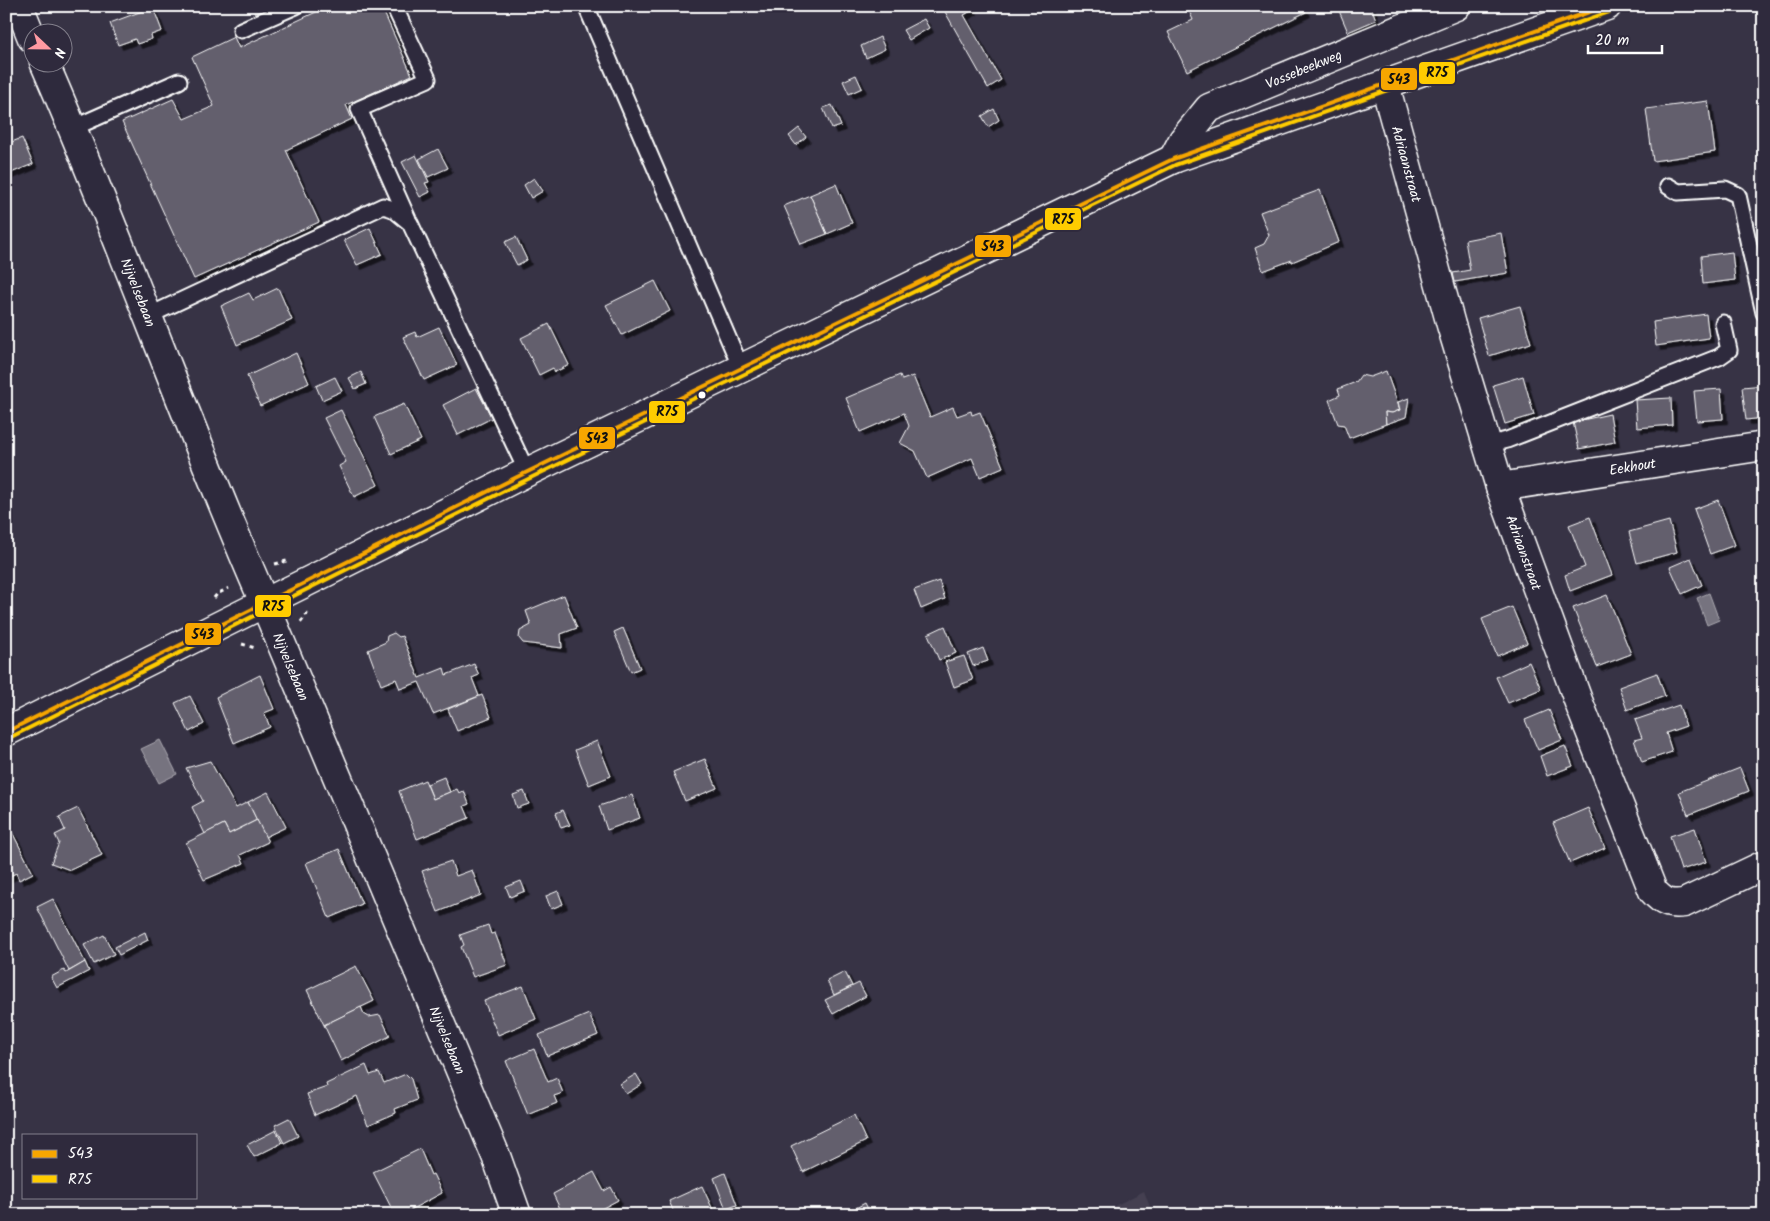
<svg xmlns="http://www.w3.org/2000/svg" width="1770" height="1221" font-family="Kalam,sans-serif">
<defs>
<filter id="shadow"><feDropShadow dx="4.5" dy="4.5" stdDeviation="0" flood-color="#0009"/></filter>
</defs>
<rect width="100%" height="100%" fill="#373345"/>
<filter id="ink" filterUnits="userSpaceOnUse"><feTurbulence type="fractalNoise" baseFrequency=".02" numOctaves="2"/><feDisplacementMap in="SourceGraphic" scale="10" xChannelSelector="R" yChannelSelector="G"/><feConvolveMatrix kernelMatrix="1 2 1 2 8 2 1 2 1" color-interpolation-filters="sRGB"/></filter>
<g filter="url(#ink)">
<path fill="#444051" d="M1144,1191l9,24h-56z"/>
<g fill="#76737f" stroke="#adabb2">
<path d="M1709,593l10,27 -12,5 -10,-27z"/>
<path d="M160,740l17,34 -18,9 -18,-34z"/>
</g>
<g fill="#635f6d" stroke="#fff" filter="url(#shadow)">
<path d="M329,6h52l31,69 -66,30 6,14 -66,31 33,72 -125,57 -72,-157 51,-23 11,20 30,-13 -22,-49 42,-20 5,11z"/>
<path d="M950,6h21l2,4 -9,5 37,65 -13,8 -44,-78z"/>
<path d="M1187,6h116l3,6 -119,59 -19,-39 25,-12z"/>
<path d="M1337,6h34l5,14 -28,12z"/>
<path d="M153,7l9,24 -11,4 1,4 -15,5 -2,-5 -17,6 -8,-22z"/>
<path d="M924,19l5,9 -20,12 -6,-10z"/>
<path d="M880,37l5,12 -19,9 -5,-12z"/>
<path d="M856,75l6,13 -13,6 -6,-13z"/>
<path d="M1708,101l7,51 -62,9 -7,-52z"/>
<path d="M832,105l9,21 -9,3 -9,-21z"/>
<path d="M994,109l5,11 -11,7 -6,-11z"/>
<path d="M799,128l7,9 -10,8 -7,-9z"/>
<path d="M6,137l3,6 13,-5 11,26 -27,11z"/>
<path d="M438,149l10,19 -20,9 -9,-18z"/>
<path d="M416,155l13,27 -4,1 5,9 -10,5 -18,-35z"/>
<path d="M534,178l9,13 -12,7 -7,-13z"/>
<path d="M836,184l16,39 -25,11 -17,-39z"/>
<path d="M1320,190l19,52 -47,20v-2l-29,11 -8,-23 9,-4 5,-9 -9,-23z"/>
<path d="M810,195l17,39 -26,10 -17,-38z"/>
<path d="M370,228l12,26 -25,11 -13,-25z"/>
<path d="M1501,233l7,40 -53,9 -2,-9 17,-3 -5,-30z"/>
<path d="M516,237l11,23 -10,5 -12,-23z"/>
<path d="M1732,252l3,28 -32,4 -2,-28z"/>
<path d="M655,281l15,30 -48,24 -16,-30z"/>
<path d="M278,288l14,32 -55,25 -16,-39 28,-13 4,7z"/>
<path d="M1520,306l11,37 -42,13 -11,-38z"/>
<path d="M1706,314l3,24 -53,8 -3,-24z"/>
<path d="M549,324l20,41 -14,7 -2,-4 -14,7 -18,-37z"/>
<path d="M439,327l18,38 -33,15 -21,-43 12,-5 2,5z"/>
<path d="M296,353l13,30 -49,23 -13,-30z"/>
<path d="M1386,371l14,39 -8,3 -7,-1 1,12 -37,14 -5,-13 -6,-1 -9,-24 11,-5 -2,-6 18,-7 5,-7 9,2z"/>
<path d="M361,372l5,12 -11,5 -6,-11z"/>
<path d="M900,375l2,5 11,-4 17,41 23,-10 4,9 14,-5 1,4 8,-3 23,55 -23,10 -8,-19 -45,20 -12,-27 -15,-8 9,-17 -5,-13 -44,19 -14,-34z"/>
<path d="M1523,376l11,39 -29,9 -12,-39z"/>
<path d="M335,377l7,14 -20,9 -6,-14z"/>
<path d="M1764,385v33l-18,2 -4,-33z"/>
<path d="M476,388l16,30 -34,17 -15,-30z"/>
<path d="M1721,389l2,30 -26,2 -3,-30z"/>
<path d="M1409,398l-3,19 -20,7 -1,-12 7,1 8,-3 -2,-8z"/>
<path d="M1671,398l1,27 -35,3 -2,-28z"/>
<path d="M404,404l17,36 -30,14 -17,-37z"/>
<path d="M341,410l37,75 -24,12 -15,-31 7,-4 -22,-44z"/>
<path d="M1610,414l5,28 -36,7 -6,-27z"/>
<path d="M1718,500l17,45 -25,9 -16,-45z"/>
<path d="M1590,517l22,58 -42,16 -5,-16 20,-8 -16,-42z"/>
<path d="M1669,521l8,31 -40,11 -8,-31z"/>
<path d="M1691,558l11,27 -20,9 -12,-27z"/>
<path d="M939,581l6,18 -24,10 -7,-19z"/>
<path d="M564,595l13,33 -16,6 1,14 -39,-5 -4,-5 1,-7 11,-6 -5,-14z"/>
<path d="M1607,595l24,59 -34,13 -24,-59z"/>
<path d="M1512,607l15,36 -30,13 -15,-37z"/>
<path d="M945,626l11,27 -17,7 -11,-26z"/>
<path d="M623,628l17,40 -9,4 -17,-40z"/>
<path d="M394,633l5,4 3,-1 17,42 25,-10 2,7 28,-11 5,11 -7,3 7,18 -46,18 -14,-32 -19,7 -4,-10 -15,6 -13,-35 18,-8 1,-6z"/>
<path d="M983,648l5,13 -15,5 -5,-12z"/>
<path d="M964,656l9,24 -19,7 -9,-25z"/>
<path d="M1529,662l12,27 -33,14 -12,-26z"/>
<path d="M1657,673l8,23 -38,14 -8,-23z"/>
<path d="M260,675l14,34 -10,4 6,14 -36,16 -18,-46z"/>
<path d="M482,695l9,22 -34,14 -9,-22z"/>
<path d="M190,696l14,28 -15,8 -14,-29z"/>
<path d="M1679,705l7,21 -20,7 6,19 -30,10 -8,-22 8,-2 -7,-18z"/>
<path d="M1549,710l13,30 -24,10 -13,-30z"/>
<path d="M597,741l14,35 -22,9 -14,-35z"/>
<path d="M1565,746l8,20 -26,10 -7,-20z"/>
<path d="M705,759l12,29 -32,13 -12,-29z"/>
<path d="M210,761l26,47 12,-6 9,18 -28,14 -5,-10 -19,10 -13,-27 11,-6 -17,-33z"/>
<path d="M1740,768l9,23 -61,24 -9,-23z"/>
<path d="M444,777l6,15 -17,7 -6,-15z"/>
<path d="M425,780l8,19 24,-10 2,4 5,-2 5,13 -5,2 5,12 -52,21 -18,-48z"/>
<path d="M524,791l5,13 -12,4 -4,-13z"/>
<path d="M268,792l18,35 -21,10 -17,-35z"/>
<path d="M632,795l8,23 -33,12 -8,-24z"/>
<path d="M78,808l24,47 -32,15 -19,-7 8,-20 -4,-8 10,-5 -6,-13z"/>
<path d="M1588,808l17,40 -35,15 -17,-40z"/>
<path d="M563,810l7,15 -9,3 -5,-15z"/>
<path d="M257,820l11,22 -28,13 4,8 -40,17 -18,-37 38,-19 5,10z"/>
<path d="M1695,828l11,34 -25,8 -11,-34z"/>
<path d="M11,830l22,43 -14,7 -3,-7 -10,5v-46z"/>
<path d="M339,849l23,55 -33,14 -23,-55z"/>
<path d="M451,861l5,15 16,-6 9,25 -43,17 -16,-41z"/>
<path d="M521,881l4,10 -15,6 -4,-10z"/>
<path d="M558,891l5,13 -12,5 -5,-13z"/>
<path d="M53,899l32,63 -16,9 -32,-64z"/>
<path d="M488,925l3,9 4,-1 12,32 -34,12 -12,-30 3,-2 -4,-10z"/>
<path d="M145,932l3,8 -29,15 -4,-8z"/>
<path d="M104,935l10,19 -20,10 -10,-19z"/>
<path d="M85,962l4,9 -32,17 -6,-11 13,-7 2,3z"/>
<path d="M356,966l18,35 -50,24 -17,-35z"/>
<path d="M845,972l7,14 -18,9 -7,-14z"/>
<path d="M859,983l7,13 -33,18 -8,-14z"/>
<path d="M523,986l13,33 -38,16 -14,-34z"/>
<path d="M361,1007l3,7 5,3 11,-2 10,21 -49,25 -17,-36z"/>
<path d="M589,1014l9,21 -51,21 -8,-21z"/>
<path d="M534,1049l14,33 9,-4 6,15 -9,3 3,7 -29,12 -22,-54z"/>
<path d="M366,1065l4,10 9,-3 5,11 22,-9 5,5 6,21 -22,9 1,4 -28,12 -11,-29 -42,19 -8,-21 20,-7 -1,-3z"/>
<path d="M636,1074l6,10 -16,10 -6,-10z"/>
<path d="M854,1115l12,26 -63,31 -12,-26z"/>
<path d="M289,1118l9,18 -14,7 -9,-18z"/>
<path d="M276,1130l6,13 -28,14 -7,-12z"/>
<path d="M420,1149l11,26 2,-1 9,19 -41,22h-6l-22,-43z"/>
<path d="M594,1172l10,19 7,-4 7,13 -28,15h-27l-10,-21z"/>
<path d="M725,1173l12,32 -11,4 -12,-31z"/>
<path d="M702,1186l12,26 -7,3h-32l-6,-14z"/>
<path d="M865,1203l6,12h-28z"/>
</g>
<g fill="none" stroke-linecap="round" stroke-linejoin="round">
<defs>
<g id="lane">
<path d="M394,6l34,73 -69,30 49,110"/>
<path d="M586,6l155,362"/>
<path d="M241,30l55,-24"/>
<path d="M73,128l106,-47"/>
<path d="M1668,186l10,6 47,-3 13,6 26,118"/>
<path d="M148,316l235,-110 10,3 17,14 117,249"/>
<path d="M1487,445l20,-5 212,-83 10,-7 -6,-27"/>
</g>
<g id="street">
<path id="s1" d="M1385,85l66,240 49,162 79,216 74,188c10,11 16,14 31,12l80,-38"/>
<path id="s2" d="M1173,159l10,-19 26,-32 247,-102"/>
<path id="s3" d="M1500,487l264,-41"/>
<path id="s4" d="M264,602l232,554 21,59"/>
</g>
<g id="secondary">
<path d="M19,6l13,32"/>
<path id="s5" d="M44,62c78,178 142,362 220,540"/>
</g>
<path id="primary" d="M6,732l511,-255 656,-318 434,-153"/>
</defs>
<use href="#lane" stroke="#fff" stroke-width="19"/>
<use href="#street" stroke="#fff" stroke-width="31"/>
<use href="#secondary" stroke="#fff" stroke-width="31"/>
<use href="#primary" stroke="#fff" stroke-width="31"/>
<g stroke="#fff" stroke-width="3" stroke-dasharray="4 4" stroke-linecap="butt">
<path d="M275,564l15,-4"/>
<path d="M214,598l3,-4 12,-6"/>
<path d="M301,622l8,-11"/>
<path d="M242,644l13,4"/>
</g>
<use href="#lane" stroke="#2f2a3d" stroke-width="15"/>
<use href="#street" stroke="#2f2a3d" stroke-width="28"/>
<use href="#secondary" stroke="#2f2a3d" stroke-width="28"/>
<use href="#primary" stroke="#2f2a3d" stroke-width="28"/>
<defs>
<path id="bus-1" d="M6,732l511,-255 656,-318 433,-153"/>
<path id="bus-2" d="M9,738l511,-255 655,-318 434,-153"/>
</defs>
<use href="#bus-1" stroke="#2f2a3d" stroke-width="8"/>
<use href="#bus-2" stroke="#2f2a3d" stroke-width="8"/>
<use href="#bus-1" stroke="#f7a600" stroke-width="4"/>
<use href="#bus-2" stroke="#fc0" stroke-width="4"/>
</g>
</g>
<circle fill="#fff" stroke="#2f2a3d" stroke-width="2" cx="702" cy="395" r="4.5"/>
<g text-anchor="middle" stroke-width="5" stroke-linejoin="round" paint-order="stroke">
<g font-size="14" fill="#fff" stroke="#2f2a3d">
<text dy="5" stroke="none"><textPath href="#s2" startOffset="165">Vossebeekweg</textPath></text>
<text dy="5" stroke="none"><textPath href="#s1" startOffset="82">Adriaanstraat</textPath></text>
<text dy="5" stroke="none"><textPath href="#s5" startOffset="249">Nijvelsebaan</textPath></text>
<text dy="5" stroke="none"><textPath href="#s3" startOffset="134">Eekhout</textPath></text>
<text dy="5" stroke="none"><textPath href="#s1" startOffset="488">Adriaanstraat</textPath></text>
<text dy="5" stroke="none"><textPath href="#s4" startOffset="70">Nijvelsebaan</textPath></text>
<text dy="5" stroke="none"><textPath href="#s4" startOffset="475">Nijvelsebaan</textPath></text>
</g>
</g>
<g stroke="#2f2a3d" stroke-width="2">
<rect x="1418" y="61" width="38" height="24" rx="5" fill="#fc0"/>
<rect x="1380" y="67" width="38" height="24" rx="5" fill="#f7a600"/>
<rect x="1044" y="207" width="38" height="24" rx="5" fill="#fc0"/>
<rect x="974" y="234" width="38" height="24" rx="5" fill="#f7a600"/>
<rect x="648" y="400" width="38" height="24" rx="5" fill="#fc0"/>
<rect x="578" y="426" width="38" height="24" rx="5" fill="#f7a600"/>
<rect x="254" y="594" width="38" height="24" rx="5" fill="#fc0"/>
<rect x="184" y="622" width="38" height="24" rx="5" fill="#f7a600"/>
</g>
<g font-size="14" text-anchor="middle" font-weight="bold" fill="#111">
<text x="1437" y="77">R75</text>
<text x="1399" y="84">543</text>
<text x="1063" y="224">R75</text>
<text x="993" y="251">543</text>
<text x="667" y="416">R75</text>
<text x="597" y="443">543</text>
<text x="273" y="611">R75</text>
<text x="203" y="639">543</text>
</g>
<rect width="1770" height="1221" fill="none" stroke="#2f2a3d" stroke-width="25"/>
<rect x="12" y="12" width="1745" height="1196" fill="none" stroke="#fff" stroke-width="2" filter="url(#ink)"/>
<rect x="22" y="1134" width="175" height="65" fill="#2f2a3d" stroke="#827f8b"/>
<rect x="32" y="1150" width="25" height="8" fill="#f7a600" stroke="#827f8b"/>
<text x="68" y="1158" font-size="15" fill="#ffffff">543</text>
<rect x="32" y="1175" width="25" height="8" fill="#ffcc00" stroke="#827f8b"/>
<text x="68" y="1184" font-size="15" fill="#ffffff">R75</text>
<g transform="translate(48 48) rotate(112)"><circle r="24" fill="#2f2a3d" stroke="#827f8b"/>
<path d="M0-4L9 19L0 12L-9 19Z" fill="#ff9aa2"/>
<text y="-8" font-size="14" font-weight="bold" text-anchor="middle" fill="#ffffff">N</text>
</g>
<path d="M1588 45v8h74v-8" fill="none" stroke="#ffffff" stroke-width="2.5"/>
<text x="1595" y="45" font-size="15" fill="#ffffff" stroke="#2f2a3d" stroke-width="4" paint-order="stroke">20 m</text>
</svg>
